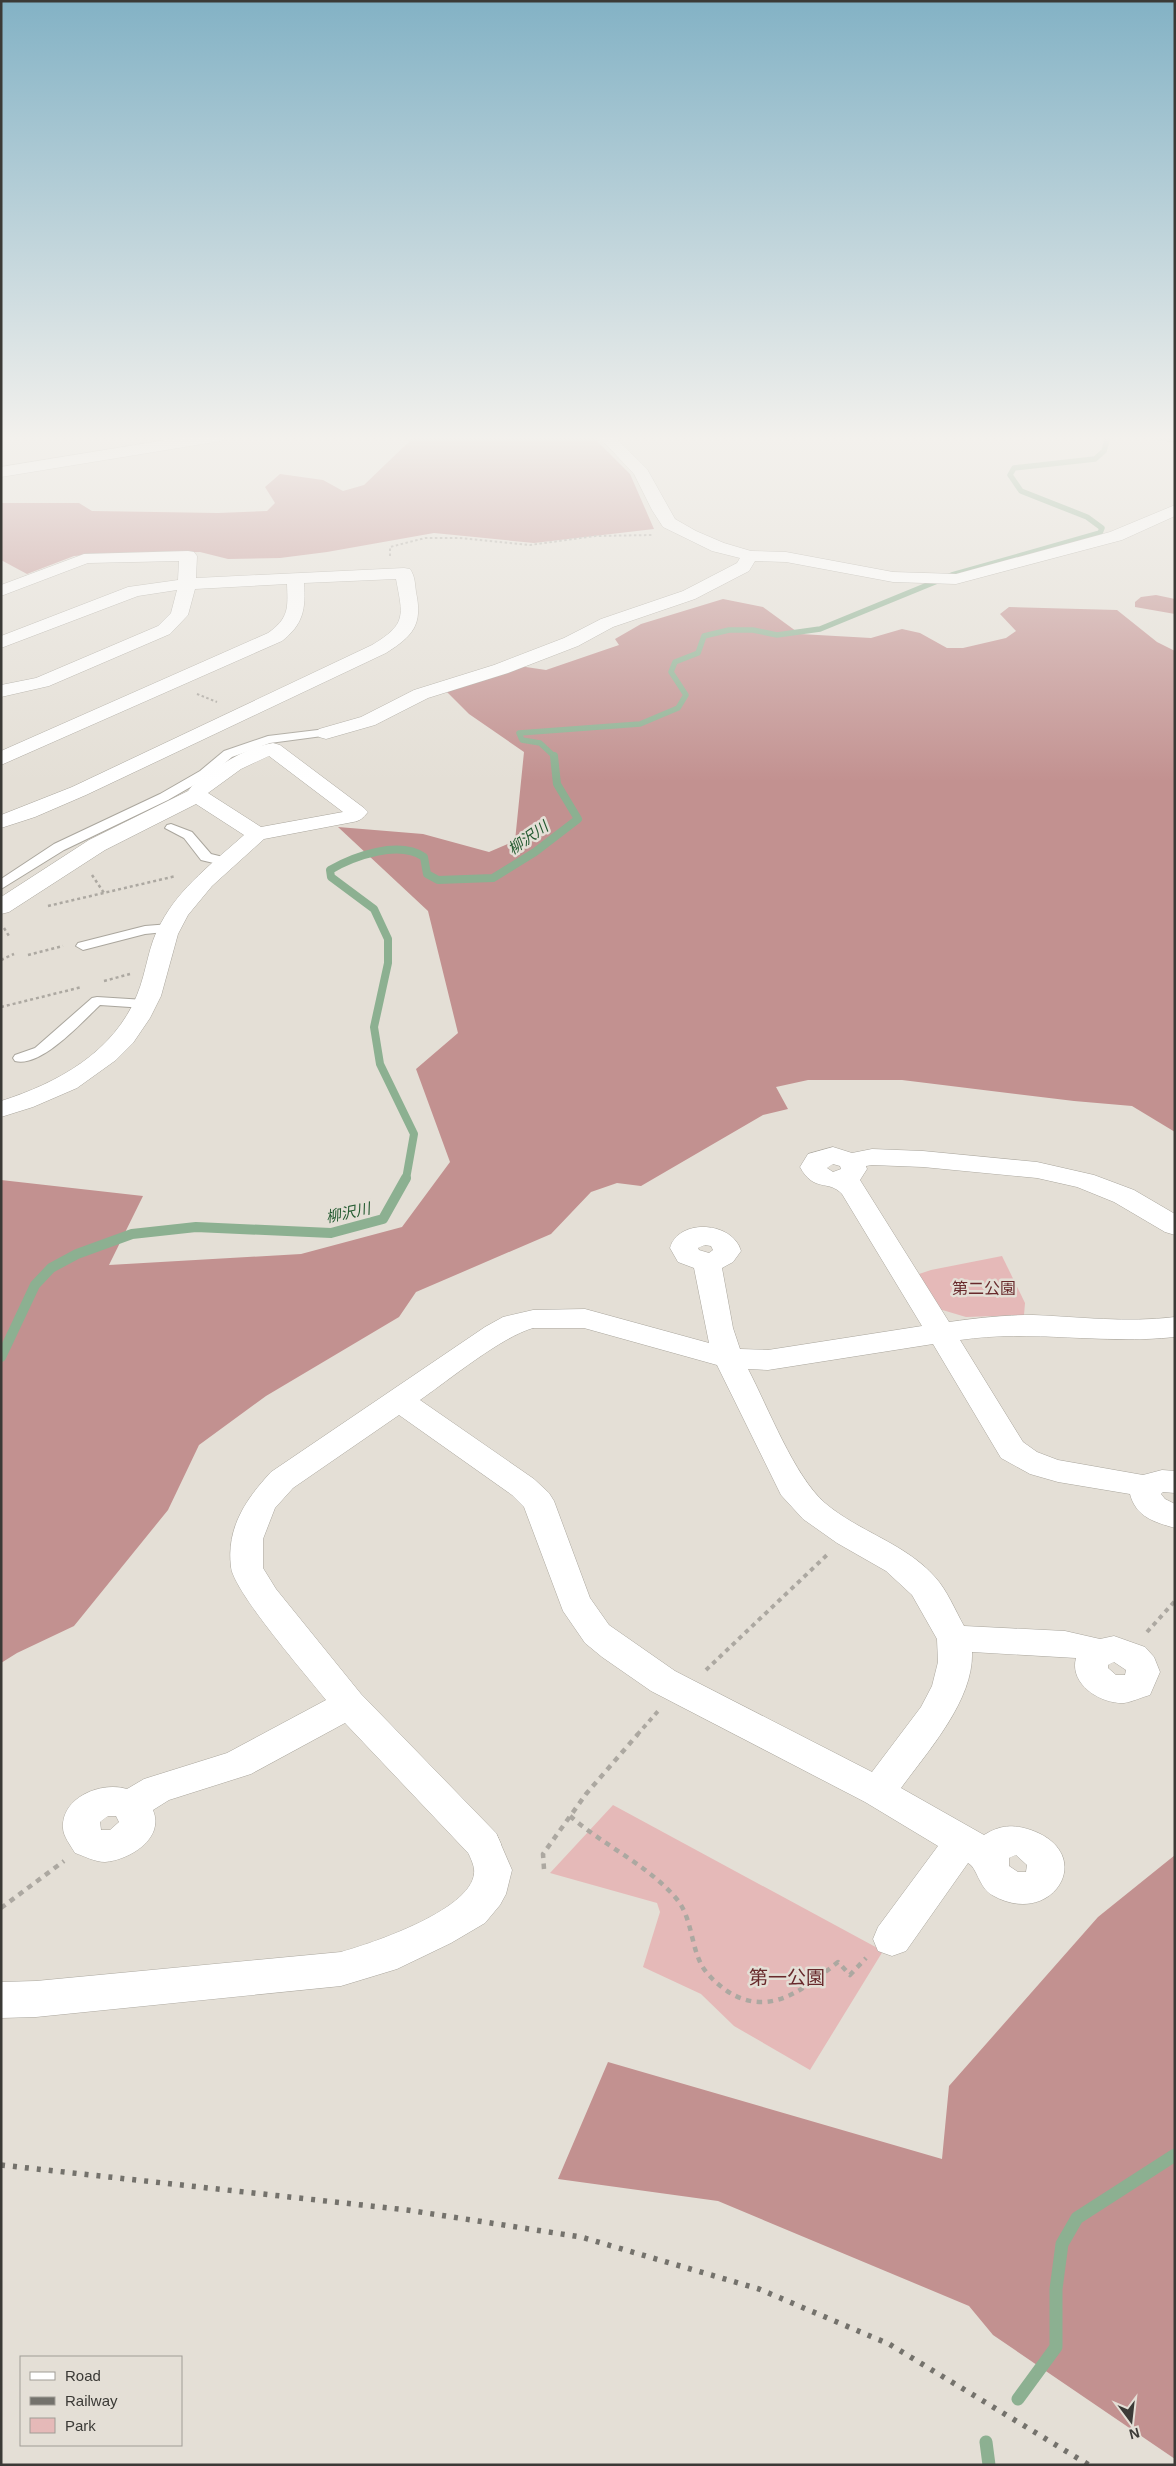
<svg xmlns="http://www.w3.org/2000/svg" width="1176" height="2466" font-family="Helvetica,'Noto Sans JP',sans-serif">
<rect width="100%" height="100%" fill="#e4dfd6"/>
<g fill="#e5b9b8">
<path d="M1002,1256l23,47 -1,12 -58,2 -27,-8 -20,-35 12,-4z"/>
<path d="M613,1805l270,146 -73,119 -76,-44 -33,-32 -58,-27 17,-55 -3,-9 -107,-30z"/>
</g>
<g fill="#c29190">
<path d="M415,436h177l38,38 24,55 -120,14 -100,-10 -107,19 -47,6 -52,1 -28,-7 -104,2 -22,2 -47,18 -26,-14v-57h78l13,8 126,2 49,-2 8,-8 -10,-16 15,-13 43,6 20,11 21,-6z"/>
<path d="M1156,595l19,4v15l-40,-7v-5l6,-5z"/>
<path d="M723,599l40,8 37,27 71,4 31,-9 18,4 27,15h16l43,-10 10,-7 -16,-17 9,-7 108,3 40,32 18,9v481l-43,-26 -58,-5 -172,-21h-94l-32,7 12,22 -25,6 -122,71 -24,-3 -26,9 -40,42 -135,58 -17,25 -133,79 -67,49 -31,65 -94,116 -57,27 -16,10v-483l142,16 -34,69 192,-11 101,-27 48,-65 -34,-93 42,-36 -30,-122 -90,-84 85,7 66,18 26,-11 9,-89 -55,-38 -22,-22 72,-26 27,4 73,-25 -4,-6 26,-15z"/>
<path d="M1175,1855v604l-182,-124 -24,-29 -251,-105 -160,-22 50,-117 334,97 7,-73 149,-169z"/>
</g>
<g fill="none" stroke-linecap="round" stroke-linejoin="round">
<g stroke="#8cb091" stroke-width="5.5">
<path d="M1151,436l24,4"/>
<path d="M555,757l-15,-14 -18,-3 -3,-7 121,-9 38,-16 8,-13 -15,-23 4,-10 23,-9 6,-17 25,-6h24l24,5 43,-6 132,-54 148,-42 2,-5 -15,-11 -66,-26 -11,-16 4,-7 81,-9 9,-8 4,-15"/>
</g>
<path stroke="#8cb091" stroke-width="8" d="M406,1179l8,-45 -34,-70 -6,-37 14,-64v-24l-14,-30 -43,-32 -1,-7c24,-14 69,-30 94,-13l3,17 11,6 55,-2 42,-26 43,-33 -21,-35 -3,-28"/>
<path stroke="#8cb091" stroke-width="10" d="M1,1357l34,-72 16,-17 26,-14 55,-20 64,-7 135,6 52,-14 23,-41"/>
<g stroke="#8cb091" stroke-width="13">
<path d="M1018,2399l38,-52v-58l6,-45 15,-26 98,-63"/>
<path d="M986,2442l3,23"/>
</g>
<defs>
<g id="service">
<path d="M326,729l6,4 -2,2 -60,8 -38,14 -24,20 -40,23 -104,50 -63,39v-10l53,-35 106,-50 40,-23 24,-20 44,-15z"/>
<path d="M171,824l21,8 19,22 20,5 1,3 -6,4 -25,-6 -17,-22 -19,-10 2,-3z"/>
<path d="M170,924l7,4 -2,3 -30,3 -62,16 -7,-4 2,-3 67,-17z"/>
<path d="M97,997l48,3 7,4 -7,4 -45,-3c-18,17 -59,63 -85,56l-2,-3 2,-3 20,-7 57,-50z"/>
</g>
<g id="minor">
<path d="M190,436h38l-7,5 -220,36v-10z"/>
<path d="M598,436h16l33,33 28,50 21,12 28,12 27,8 35,1 107,20 63,2 154,-42 65,-27v11l-53,24 -166,44 -63,-2 -107,-20 -31,-1 -6,10 -54,28 -82,28 -35,19 -70,27 -80,25 -53,27 -49,14 -7,-2 -3,-4 3,-4 42,-12 53,-27 80,-25 70,-27 37,-19 82,-28 54,-28 3,-5 -28,-7 -49,-24 -11,-17 -18,-36z"/>
<path d="M188,551l6,1 3,4 -1,22 208,-10 6,1c5,7 5,15 6,23 7,33 -3,44 -30,61l-300,142 -51,22 -34,11v-13l71,-28 300,-142c35,-21 31,-29 24,-66l-92,4c2,26 -1,42 -22,58l-281,124v-14l267,-118c21,-15 20,-25 19,-49l-92,5 -7,26 -18,19 -121,52 -48,11v-12l35,-7 122,-52 13,-13 6,-23 -39,6 -137,52v-12l127,-49 50,-7 1,-19 -91,2 -87,33v-11l83,-31z"/>
<path d="M273,743l7,2 84,63 4,4c-5,6 -8,9 -15,10l-89,17 -52,47 -24,29 -10,19 -17,62 -11,22 -17,25 -17,17 -39,28 -44,19 -32,10v-16c57,-18 113,-49 136,-106 10,-24 11,-50 24,-72 19,-36 53,-61 83,-88l-48,-31 -91,46 -96,62 -8,2v-17l88,-57 99,-49 4,-5c26,-20 49,-37 81,-43zM269,756l74,56 -82,15 -53,-34 33,-24z"/>
<path d="M833,1147l19,6 20,-4 51,2 114,11 57,13 40,15 41,24v21l-10,-3 -51,-30 -37,-15 -40,-9 -114,-11 -51,-2 -6,1 1,3 -7,11 89,142c28,-4 55,-7 84,-7 48,2 93,8 142,2v20c-72,8 -144,-8 -215,3l63,102 14,10 21,8 85,15 19,-5 13,1v22l-12,-1 -2,2 4,5 10,5v24c-21,-6 -39,-11 -45,-34l-72,-12 -28,-8 -29,-16 -68,-114 -165,26 -20,-1c20,38 46,107 77,134 34,29 80,40 110,74 12,13 20,33 29,49l101,5 35,8 14,-3 31,11 9,10 6,15 -10,23c-8,2 -18,7 -26,8 -24,1 -55,-19 -48,-45l-104,-6c2,48 -44,99 -71,136l83,47c16,-10 29,-11 47,-5 68,24 21,100 -39,65 -13,-7 -15,-28 -24,-32l-62,88 -14,5 -14,-5 -5,-12 5,-12 60,-81 -73,-44 -214,-111 -49,-34 -17,-14 -22,-32 -39,-104 -12,-12 -113,-80 -106,73 -18,20 -12,31v29l13,21 85,105 135,139 5,11 -5,11 -13,4 -13,-4 -125,-132 -94,51 -82,26 -16,10c12,29 -24,50 -48,52 -10,0 -21,-6 -30,-9 -4,-7 -12,-17 -12,-25 -2,-31 39,-47 64,-39l17,-10 83,-26 99,-53c-19,-24 -93,-109 -95,-133 -5,-39 15,-68 40,-95l214,-145 18,-10 30,-7 52,-1 124,34 -15,-75 -16,-6 -8,-14c8,-30 63,-27 71,3l-8,11 -11,6 11,60 7,21 28,1 154,-24 -80,-132c-14,-15 -28,-1 -42,-27l8,-13zM833,1164l7,2 1,3 -8,3 -6,-4zM705,1245l6,1 2,4 -4,3 -10,-3 -1,-2zM533,1328h51l133,37 64,130 22,24 34,24 49,28 26,24 25,44 1,23 -6,24 -11,21 -49,65 -197,-101 -66,-46 -19,-27 -36,-97 -5,-8 -15,-14 -114,-79c29,-20 81,-63 113,-72zM1114,1662l12,8 -1,5h-9l-8,-7v-3zM108,1816h8l3,6 -9,8h-9l-1,-8zM1016,1855l11,10 -1,7h-8l-9,-6v-8z"/>
</g>
<path id="tertiary" d="M483,1829l13,4 16,37 -6,24 -6,11 -15,18 -34,20 -54,26 -56,17 -305,31 -35,1v-36l35,-1 305,-29c29,-8 138,-44 133,-83 -1,-8 -7,-17 -9,-25l5,-11z"/>
</defs>
<use href="#service" stroke="#aaa69d" stroke-width="2"/>
<use href="#minor" stroke="#aaa69d" stroke-width="1"/>
<use href="#tertiary" stroke="#aaa69d" stroke-width="1"/>
<g stroke="#aca8a1" stroke-width="2" stroke-dasharray="2.5 2.5" stroke-linecap="butt">
<path d="M390,556v-9l35,-9h34l71,7 65,-9 57,-1"/>
<path d="M197,694l20,8"/>
</g>
<g stroke="#aca8a1" stroke-width="2.5" stroke-dasharray="3 3" stroke-linecap="butt">
<path d="M92,875l12,18"/>
<path d="M48,906l128,-30"/>
<path d="M4,928l5,8"/>
<path d="M28,955l35,-9"/>
<path d="M1,960l13,-6"/>
<path d="M104,981l26,-7"/>
<path d="M1,1007l81,-20"/>
</g>
<g stroke="#aca8a1" stroke-width="4" stroke-dasharray="4.5 4.5" stroke-linecap="butt">
<path d="M1147,1632l28,-31"/>
<path d="M706,1670l122,-116"/>
<path d="M637,1735l22,-25"/>
</g>
<g stroke="#aca8a1" stroke-width="4.5" stroke-dasharray="5.5 5.5" stroke-linecap="butt">
<path d="M570,1816c33,29 76,48 105,81 17,19 15,45 26,67 5,10 16,20 26,27 43,28 78,-3 111,-29l12,13 16,-17"/>
<path d="M544,1869l-1,-15 43,-60 52,-60"/>
<path d="M1,1908l63,-47"/>
</g>
<use href="#service" fill="#fff" fill-rule="evenodd"/>
<use href="#minor" fill="#fff" fill-rule="evenodd"/>
<use href="#tertiary" fill="#fff" fill-rule="evenodd"/>
<path stroke="#74726c" stroke-width="5.5" stroke-dasharray="4 8" stroke-linecap="butt" d="M1,2165l406,45 174,27 178,52 130,55 200,121"/>
</g>
<linearGradient id="sky" x2="0" y2="1"><stop stop-color="#83b2c5"/><stop offset="0.56" stop-color="#f3f1ed"/><stop offset="1" stop-color="#f3f1ed" stop-opacity="0"/></linearGradient>
<rect width="1176" height="782" fill="url(#sky)"/>
<g text-anchor="middle" stroke-width="5" stroke-linejoin="round" paint-order="stroke">
<g font-size="15" font-style="italic" fill="#245b31" stroke="#e4dfd6">
<text transform="translate(528 838) rotate(-35)" y="5">柳沢川</text>
<text transform="translate(348 1213) rotate(-12)" y="5">柳沢川</text>
</g>
<g font-size="16" fill="#682a2c" stroke="#e4dfd6">
<text x="984" y="1294">第二公園</text>
</g>
<g font-size="19" fill="#682a2c" stroke="#e4dfd6">
<text x="787" y="1984">第一公園</text>
</g>
</g>
<rect width="1176" height="2466" fill="none" stroke="#3b3a36" stroke-width="5"/>
<rect x="20" y="2356" width="162" height="90" fill="#e4dfd6" stroke="#a09d96"/>
<rect x="30" y="2372" width="25" height="8" fill="#ffffff" stroke="#a09d96"/>
<text x="65" y="2381" font-size="15" fill="#3b3a36">Road</text>
<rect x="30" y="2397" width="25" height="8" fill="#74726c" stroke="#a09d96"/>
<text x="65" y="2406" font-size="15" fill="#3b3a36">Railway</text>
<rect x="30" y="2418" width="25" height="15" fill="#e5b9b8" stroke="#a09d96"/>
<text x="65" y="2431" font-size="15" fill="#3b3a36">Park</text>
<g transform="translate(1131 2421) rotate(165)" stroke="#e4dfd6" stroke-width="4" paint-order="stroke">
<path d="M0-4L9 19L0 12L-9 19Z" fill="#3b3a36"/>
<text y="-8" font-size="14" font-weight="bold" text-anchor="middle" fill="#3b3a36">N</text>
</g>
</svg>
